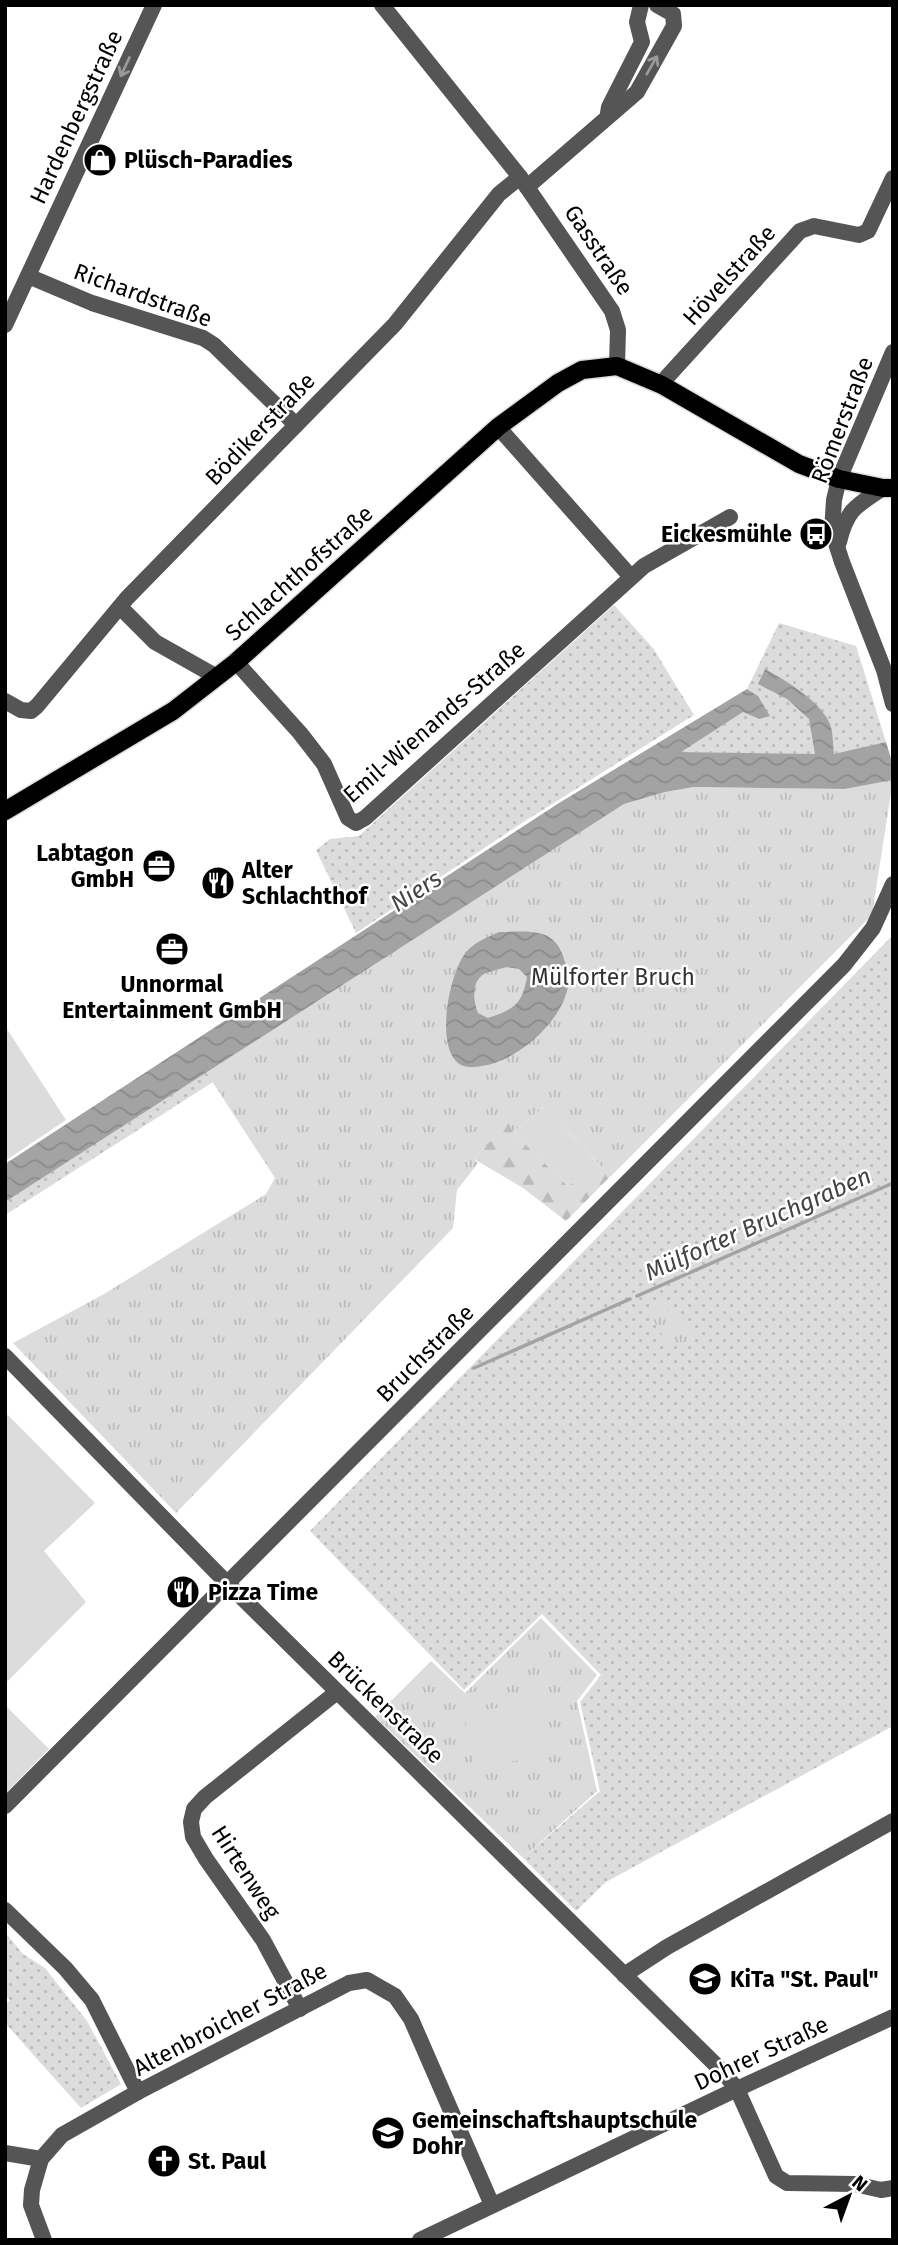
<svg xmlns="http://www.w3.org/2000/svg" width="898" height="2245" font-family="'Fira Sans',sans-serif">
<defs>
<pattern id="grass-dots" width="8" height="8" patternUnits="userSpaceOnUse" patternTransform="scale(1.75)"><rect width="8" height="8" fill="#dcdcdc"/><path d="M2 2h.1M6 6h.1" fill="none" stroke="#bbb" stroke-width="1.8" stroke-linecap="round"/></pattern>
<pattern id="forest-firs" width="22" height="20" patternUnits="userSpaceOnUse" patternTransform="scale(1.75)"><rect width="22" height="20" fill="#dcdcdc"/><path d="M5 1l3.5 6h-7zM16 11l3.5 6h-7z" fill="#bbb"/></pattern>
<pattern id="park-tufts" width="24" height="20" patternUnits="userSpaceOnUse" patternTransform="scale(1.75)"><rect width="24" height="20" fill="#dcdcdc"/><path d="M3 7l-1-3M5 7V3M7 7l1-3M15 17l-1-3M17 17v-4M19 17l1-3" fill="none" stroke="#bbb"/></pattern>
<pattern id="water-waves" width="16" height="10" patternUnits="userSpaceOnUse" patternTransform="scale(1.75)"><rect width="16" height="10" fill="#a3a3a3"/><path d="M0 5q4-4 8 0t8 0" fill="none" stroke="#8b8b8b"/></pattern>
</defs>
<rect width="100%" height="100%" fill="#fff"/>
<g fill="url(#grass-dots)">
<path d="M614,605l39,43 41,67 -172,108 -166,110 -40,-83 14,-11 29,-3z"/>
<path d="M779,623l77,23 30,96 -52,13 -154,-3 63,-40 16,7 -1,-23 -11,-7z"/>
<path d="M890,938h3v788l-287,156 -30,29 -53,-53 77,-67 -20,-89 21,-27 -59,-61 -78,76 -154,-159z"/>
<path d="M206,1072l7,10 -208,133v-13z"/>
<path d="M5,1932l18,22 22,14 42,53 34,63 -40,24 -76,-85v-18l5,-5 -5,-5z"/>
</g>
<path fill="url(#forest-firs)" d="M870,915l-304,306 -43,-33 -49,-29 34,-38 5,11 55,54 30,-24 -54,-55z"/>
<g fill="url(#park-tufts)">
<path d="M893,780l-21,135 -261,261 -67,-69 -31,25 -5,-10 -34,37 4,4 -21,27 -4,38 -277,285 -163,-170 91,-49 162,-100 9,-16 -69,-106 418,-268 41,-12 29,-5 151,2z"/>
<path d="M661,1302l6,10 9,-4 18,30 -24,11 -23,-40z"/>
<path d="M541,1618l56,57 -20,26 20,90 -74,67 -148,-141 56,-56 34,32z"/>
</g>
<g fill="#dcdcdc">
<path d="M5,1026l61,94 -61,41z"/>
<path d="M544,1107l54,56 -30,23 -55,-54z"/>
<path d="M5,1412l90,91 -51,48 42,51 -81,82z"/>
<path d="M539,1700l10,55 -75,13 -10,-54z"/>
<path d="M5,1705l44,44 -44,45z"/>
</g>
<g fill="url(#water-waves)" fill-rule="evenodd">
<path d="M765,669c20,11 59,34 66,58 2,8 2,19 3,27l52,-12 7,23v15l-48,9 -151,-2 -29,5 -41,12 -619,398v-38l554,-361 188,-114 11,7 12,20 -11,3 -16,-7 -62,40 134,2 -6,-35 -22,-20 -29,-15z"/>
<path d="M499,932c14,0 29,-2 43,2 11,3 17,11 21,22 3,10 7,20 5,31 -7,36 -51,74 -86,79 -7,1 -14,2 -21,-1 -27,-15 -12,-89 3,-110 8,-12 22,-17 35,-23zM507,967l12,2 8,8c-5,28 -13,32 -39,41l-10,-5c-5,-12 -7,-31 6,-39 6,-3 16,-5 23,-7z"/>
</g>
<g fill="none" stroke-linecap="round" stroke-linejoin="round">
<g stroke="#a3a3a3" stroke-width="3.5">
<path d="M637,1296l256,-113"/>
<path d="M474,1368l156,-69"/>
</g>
<defs>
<path id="major" d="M5,811l168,-100 63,-49 262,-235 60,-44 24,-13 35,-4 45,19 137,79 40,15 44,9h10"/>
</defs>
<use href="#major" stroke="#dbdbdb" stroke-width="21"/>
<g stroke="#555" stroke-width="16">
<path d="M382,5l138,172 92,134 6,19 -1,36"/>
<path d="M608,113l1,-6 33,-65 -5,-20 4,-17"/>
<path d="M527,187l110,-95 37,-66 -1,-12 -16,-9"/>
<path d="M28,276l64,27 111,35 11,7 82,80"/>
<path d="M5,325l149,-320"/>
<path d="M893,352l-54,127 -5,21 -2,31 10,31 42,108 9,34"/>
<path d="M662,385l5,-8 133,-146 14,-5 45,9 9,-4 25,-53"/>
<path d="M498,427l133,150"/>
<path d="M839,542c8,-33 17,-36 44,-54"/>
<path d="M120,607l35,35 62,35"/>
<path d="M236,662l64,71 24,31 24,54 8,5 9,-5 279,-252 86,-49"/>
<path d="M5,701l16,9 10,1 6,-5 90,-108 268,-274 104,-130 21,-17"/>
<path d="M5,1356l211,216 506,499 15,18 39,87 11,7 68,1 26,6 12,-2"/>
<path d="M5,1806l839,-841 29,-37 20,-44"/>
<path d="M5,1910l60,58 27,32 46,92"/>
<path d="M624,1975l43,-28 226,-126"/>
<path d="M300,2009l-37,-69 -57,-81 -13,-22 -2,-15 3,-13 11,-12 132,-105"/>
<path d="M5,2153l36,6"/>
<path d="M44,2240l-13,-35 1,-15 9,-31 21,-24 76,-43 211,-109 18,-3 28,16 16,23 81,186"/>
<path d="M420,2240l317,-151 156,-72"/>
</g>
<use href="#major" stroke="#000" stroke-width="18"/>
</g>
<defs><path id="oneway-shaft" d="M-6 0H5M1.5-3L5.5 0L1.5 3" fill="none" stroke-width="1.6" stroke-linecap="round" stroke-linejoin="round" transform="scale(1.75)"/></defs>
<g stroke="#999">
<use href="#oneway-shaft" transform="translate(652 65) rotate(-60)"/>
<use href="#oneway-shaft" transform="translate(125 67) rotate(115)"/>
</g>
<defs>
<symbol id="shop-disc" viewBox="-11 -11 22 22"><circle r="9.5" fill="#000" stroke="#fff"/><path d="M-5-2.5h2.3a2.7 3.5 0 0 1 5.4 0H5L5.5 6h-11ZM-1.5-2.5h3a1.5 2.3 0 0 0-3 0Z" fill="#fff"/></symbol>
<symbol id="bus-disc" viewBox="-11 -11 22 22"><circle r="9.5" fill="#000" stroke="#fff"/><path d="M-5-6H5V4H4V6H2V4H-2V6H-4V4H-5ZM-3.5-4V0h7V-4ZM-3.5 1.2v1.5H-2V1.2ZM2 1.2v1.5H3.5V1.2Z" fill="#fff"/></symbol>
<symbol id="office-disc" viewBox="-11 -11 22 22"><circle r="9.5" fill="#000" stroke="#fff"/><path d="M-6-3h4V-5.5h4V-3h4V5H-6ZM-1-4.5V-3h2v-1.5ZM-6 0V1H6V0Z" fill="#fff"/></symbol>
<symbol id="restaurant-disc" viewBox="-11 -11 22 22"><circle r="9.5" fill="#000" stroke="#fff"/><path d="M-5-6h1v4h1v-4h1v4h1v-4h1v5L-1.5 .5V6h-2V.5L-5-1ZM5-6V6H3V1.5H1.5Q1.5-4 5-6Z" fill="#fff"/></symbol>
<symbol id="school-disc" viewBox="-11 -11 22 22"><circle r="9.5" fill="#000" stroke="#fff"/><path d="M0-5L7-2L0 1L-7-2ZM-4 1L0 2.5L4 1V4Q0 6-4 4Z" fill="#fff"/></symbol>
<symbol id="church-disc" viewBox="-11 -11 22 22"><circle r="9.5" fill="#000" stroke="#fff"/><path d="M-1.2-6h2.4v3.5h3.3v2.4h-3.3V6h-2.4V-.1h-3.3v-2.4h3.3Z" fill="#fff"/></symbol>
</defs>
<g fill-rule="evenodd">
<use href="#shop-disc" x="81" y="141" width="38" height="38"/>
<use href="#bus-disc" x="797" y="515" width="38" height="38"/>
<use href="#office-disc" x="140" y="847" width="38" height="38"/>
<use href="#restaurant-disc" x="199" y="864" width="38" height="38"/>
<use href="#office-disc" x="153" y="930" width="38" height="38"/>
<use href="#restaurant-disc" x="164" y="1573" width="38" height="38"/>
<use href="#school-disc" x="686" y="1960" width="38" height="38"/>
<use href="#school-disc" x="369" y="2114" width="38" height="38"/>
<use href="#church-disc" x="145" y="2142" width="38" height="38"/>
</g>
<g text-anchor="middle" stroke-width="5" stroke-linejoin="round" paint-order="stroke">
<g font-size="23" fill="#000" stroke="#fff">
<text transform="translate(76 117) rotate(-65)" y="8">Hardenbergstraße</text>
<text transform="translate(599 250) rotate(56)" y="8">Gasstraße</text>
<text transform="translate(729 275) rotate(-48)" y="8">Hövelstraße</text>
<text transform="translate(143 295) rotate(20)" y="8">Richardstraße</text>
<text transform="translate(842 420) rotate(-69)" y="8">Römerstraße</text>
<text transform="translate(260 429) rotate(-46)" y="8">Bödikerstraße</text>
<text transform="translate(299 573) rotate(-42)" y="8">Schlachthofstraße</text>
<text transform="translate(434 722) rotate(-41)" y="8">Emil-Wienands-Straße</text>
<text transform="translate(425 1353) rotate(-45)" y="8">Bruchstraße</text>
<text transform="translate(386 1707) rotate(44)" y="8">Brückenstraße</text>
<text transform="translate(246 1872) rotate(57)" y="8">Hirtenweg</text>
<text transform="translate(230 2019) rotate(-28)" y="8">Altenbroicher Straße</text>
<text transform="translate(761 2053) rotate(-25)" y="8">Dohrer Straße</text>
</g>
<g font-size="23" font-weight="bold" fill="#000" stroke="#fff" text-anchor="start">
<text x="124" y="168">Plüsch-Paradies</text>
<text x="792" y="542" text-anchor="end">Eickesmühle</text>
<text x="134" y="861" text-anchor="end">Labtagon<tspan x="134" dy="26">GmbH</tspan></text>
<text x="242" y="878">Alter<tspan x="242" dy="26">Schlachthof</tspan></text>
<text x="172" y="992" text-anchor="middle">Unnormal<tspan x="172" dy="26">Entertainment GmbH</tspan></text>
<text x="208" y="1600">Pizza Time</text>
<text x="730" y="1987">KiTa "St. Paul"</text>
<text x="412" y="2128">Gemeinschaftshauptschule<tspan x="412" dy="26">Dohr</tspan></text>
<text x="188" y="2169">St. Paul</text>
</g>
<g font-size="23" fill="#333" stroke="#fff">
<text x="613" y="985">Mülforter Bruch</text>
</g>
<g font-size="24" font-style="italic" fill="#444" stroke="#fff">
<text transform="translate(416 891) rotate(-33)" y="8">Niers</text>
<text transform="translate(758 1224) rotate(-24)" y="8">Mülforter Bruchgraben</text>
</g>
</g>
<rect width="898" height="2245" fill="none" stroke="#000000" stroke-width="14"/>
<g transform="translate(849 2196) rotate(41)" stroke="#ffffff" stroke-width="5" paint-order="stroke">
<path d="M0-5L12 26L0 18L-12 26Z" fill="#000000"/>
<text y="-10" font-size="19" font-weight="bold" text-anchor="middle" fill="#000000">N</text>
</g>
</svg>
